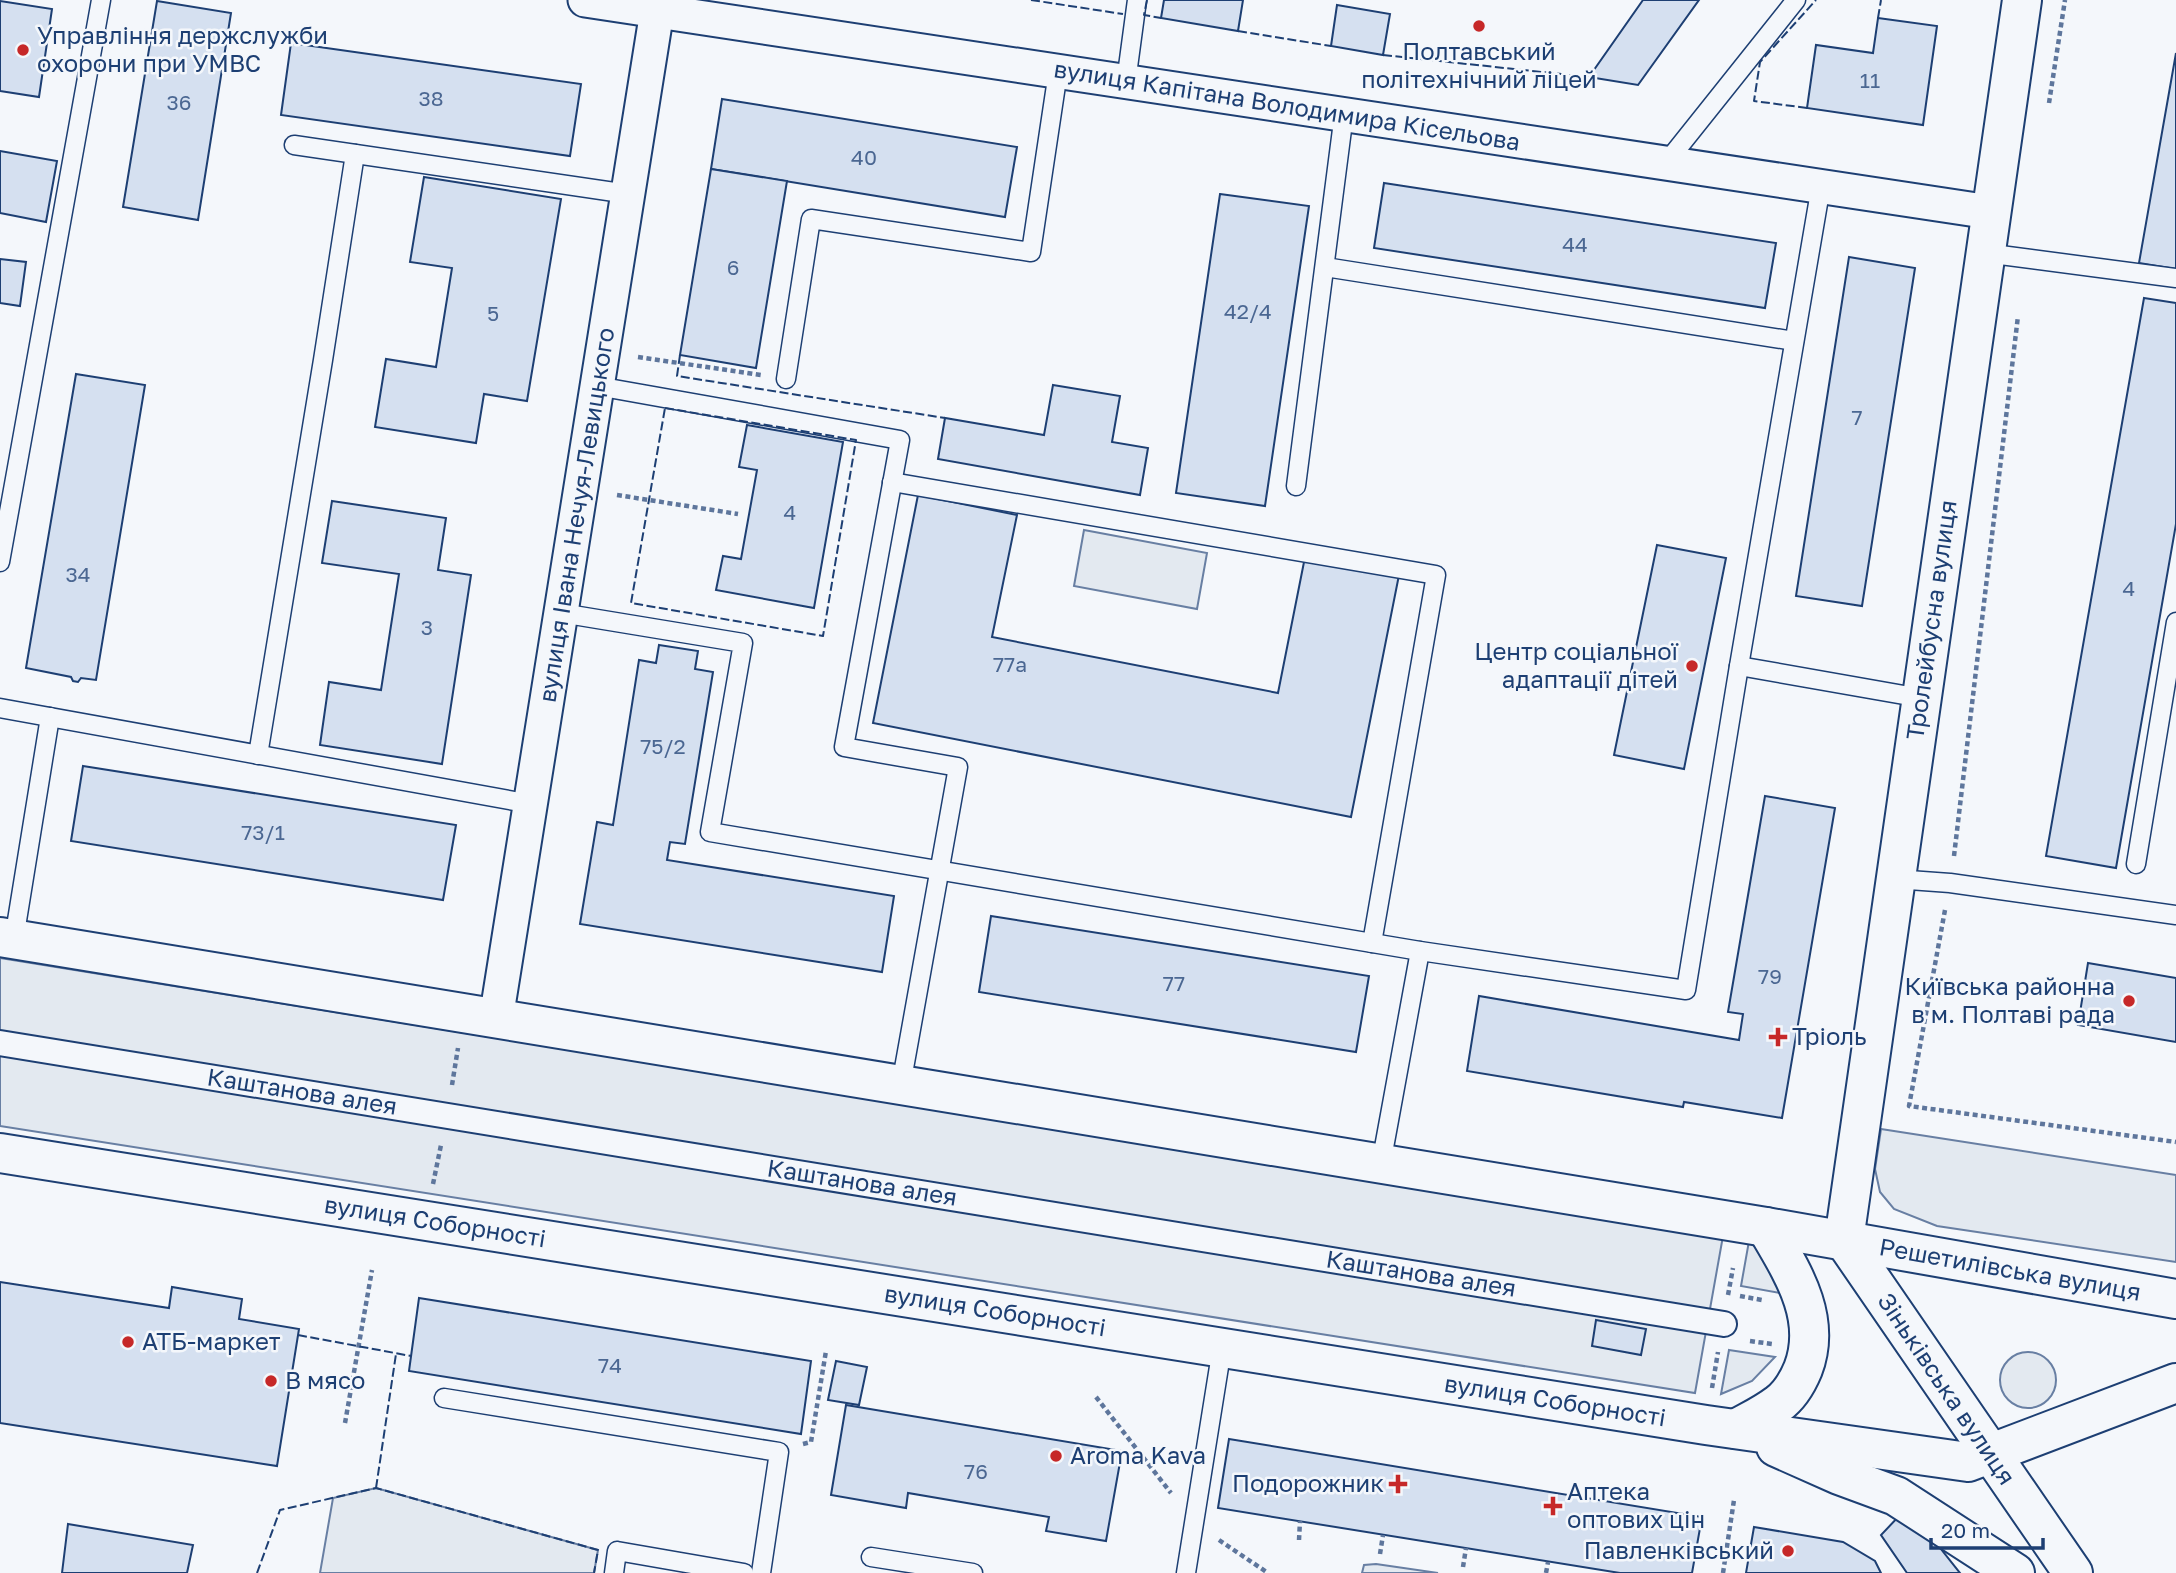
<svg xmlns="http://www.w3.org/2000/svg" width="2176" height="1573" font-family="'Golos Text',sans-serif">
<rect width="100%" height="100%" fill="#f4f7fb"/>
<g fill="#e3e9f0" stroke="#687fa3" stroke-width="2">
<path d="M1084,530l123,23 -10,56 -123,-23z"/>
<path d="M0,958l1723,278 -28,157 -1695,-267z"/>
<path d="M1881,1129l295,46v87l-239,-36 -43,-17 -14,-17 -5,-23z"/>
<path d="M1749,1241l24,22 12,31 -44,-8z"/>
<path d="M1729,1350l46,7 -23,24 -31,13z"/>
<circle cx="2028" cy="1380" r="28"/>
<path d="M376,1488l222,62 -4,23h-274l13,-75z"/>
<path d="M1376,1564l62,9h-76l2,-8z"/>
</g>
<g fill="#d5e0f0" stroke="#1d3f73" stroke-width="2">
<path d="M1164,0h79l-5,31 -77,-13z"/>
<path d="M1643,0h56l-61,85 -49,-8z"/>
<path d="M0,1l52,8 -13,88 -39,-6z"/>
<path d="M157,1l74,12 -33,207 -75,-13z"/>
<path d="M1337,5l53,9 -7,41 -52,-9z"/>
<path d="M1878,18l59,8 -14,99 -116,-17 9,-63 57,8z"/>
<path d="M291,43l290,41 -11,72 -289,-41z"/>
<path d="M2176,53v216l-37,-6z"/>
<path d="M722,99l295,48 -12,70 -294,-48z"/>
<path d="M0,151l57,10 -11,61 -46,-9z"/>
<path d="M711,169l76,12 -31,187 -76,-13z"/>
<path d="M424,177l137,22 -34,202 -43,-7 -8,49 -101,-16 11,-68 50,8 16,-99 -42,-6z"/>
<path d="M1384,183l392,60 -11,65 -391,-60z"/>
<path d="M1220,194l89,12 -44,300 -89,-13z"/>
<path d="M1849,257l66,11 -53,338 -66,-10z"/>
<path d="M0,259l26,3 -6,44 -20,-3z"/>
<path d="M2144,298l32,5v221l-60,344 -70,-12z"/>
<path d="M76,374l69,11 -49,295 -15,-2 -3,4 -5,-1 -2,-4 -45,-9z"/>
<path d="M1053,385l67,11 -8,46 36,6 -8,47 -202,-36 7,-41 99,17z"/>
<path d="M747,425l96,17 -29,166 -98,-18 7,-34 18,3 16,-89 -18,-3z"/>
<path d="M918,495l99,20 -25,122 286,56 27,-136 94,18 -48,242 -478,-94z"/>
<path d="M332,501l114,17 -8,52 33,5 -29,189 -122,-19 9,-63 52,8 18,-116 -77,-11z"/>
<path d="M1657,545l69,13 -42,211 -70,-14z"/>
<path d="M659,645l39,6 -3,18 18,3 -28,172 -15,-2 -3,18 227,36 -12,76 -302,-48 17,-102 16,3 26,-165 17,3z"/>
<path d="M83,766l373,59 -13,75 -372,-59z"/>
<path d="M1765,796l70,12 -53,310 -98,-16 -1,5 -216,-36 12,-75 260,44 4,-26 -15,-2z"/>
<path d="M991,916l378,60 -13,76 -377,-60z"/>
<path d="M2088,963l88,15v64l-98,-17z"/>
<path d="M0,1282l169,26 3,-21 70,12 -3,20 60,10 -22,137 -277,-43z"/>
<path d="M419,1298l392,63 -10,73 -392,-63z"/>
<path d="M1596,1320l50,9 -5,26 -49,-9z"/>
<path d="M836,1361l31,6 -8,38 -31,-5z"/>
<path d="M846,1405l276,46 -16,90 -60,-10 3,-14 -141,-24 -2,15 -75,-13z"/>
<path d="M1229,1439l473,78 -10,56h-72l-402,-65z"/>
<path d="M1901,1514l20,10 39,49h-53l-26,-38z"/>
<path d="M68,1524l125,21 -6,28h-125z"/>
<path d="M1754,1527l89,15 32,19 6,12h-135z"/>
</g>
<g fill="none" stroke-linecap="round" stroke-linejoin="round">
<defs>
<g id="service">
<path d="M1126,82l11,-82"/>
<path d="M294,145l334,49"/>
<path d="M1666,163l130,-163"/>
<path d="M1985,253l191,25"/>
<path d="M1325,267l469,74"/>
<path d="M786,379l25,-160 220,33 27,-180"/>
<path d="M597,386l303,54 -56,307 114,20 -57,318"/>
<path d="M892,482l544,93 -64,368"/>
<path d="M1296,486l48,-372"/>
<path d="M0,562l101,-562"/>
<path d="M561,613l182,30 -33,189 710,119 266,39 53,-324 82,-480"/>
<path d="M1739,666l182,32"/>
<path d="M0,708l531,96"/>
<path d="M258,755l65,-395 32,-206"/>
<path d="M2136,864l40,-242"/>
<path d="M1895,879l55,4 226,32"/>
<path d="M14,939l36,-222"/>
<path d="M1381,1164l39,-213"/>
<path d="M444,1398l335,54 -18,121"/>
<path d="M871,1557l102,16"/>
<path d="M614,1573l3,-22 127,22"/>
<path d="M1186,1573l36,-225"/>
</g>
<path id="pedestrian" d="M0,1043l1724,281"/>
<g id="minor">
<path d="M585,0l1405,212"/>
<path d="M496,1019l161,-1008"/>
</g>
<path id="secondary" d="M1844,1240l178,-1240"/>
<g id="primary">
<path d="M0,937l1766,290 410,72"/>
<path d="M0,1153l1706,272 262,37 208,-79"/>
<path d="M1844,1240l229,333"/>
<path d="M1736,1429c14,-8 29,-15 42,-25 11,-8 20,-23 25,-35 20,-52 -12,-99 -37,-142"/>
<path d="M1776,1447l63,28 57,21 119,77"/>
</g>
</defs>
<use href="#service" stroke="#1d3f73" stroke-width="21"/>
<use href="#pedestrian" stroke="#1d3f73" stroke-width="28"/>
<use href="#minor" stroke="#1d3f73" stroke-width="37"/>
<use href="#secondary" stroke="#1d3f73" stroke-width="42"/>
<use href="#primary" stroke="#1d3f73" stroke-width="42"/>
<g stroke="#5e769c" stroke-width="4.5" stroke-dasharray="5 3.5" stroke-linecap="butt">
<path d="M2049,103l16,-103"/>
<path d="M638,357l123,18"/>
<path d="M617,495l121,19"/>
<path d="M1954,856l64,-540"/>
<path d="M1945,910l-36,196 267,36"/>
<path d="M452,1085l6,-37"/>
<path d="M433,1184l8,-39"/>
<path d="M1728,1295l5,-27"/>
<path d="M1740,1296l22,4"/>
<path d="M1750,1341l22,3"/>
<path d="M1712,1388l6,-36"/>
<path d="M1096,1397l75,96"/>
<path d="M345,1423l27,-153"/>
<path d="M803,1444l8,-2 15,-91"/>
<path d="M1219,1540l49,33"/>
<path d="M1299,1540l1,-19"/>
<path d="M1380,1554l3,-19"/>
<path d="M1463,1567l3,-19"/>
<path d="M1546,1573l2,-11"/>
<path d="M1723,1573l11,-73"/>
</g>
<use href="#service" stroke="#f4f7fb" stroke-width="18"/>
<use href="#pedestrian" stroke="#f4f7fb" stroke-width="24"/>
<use href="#minor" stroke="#f4f7fb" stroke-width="33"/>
<use href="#secondary" stroke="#f4f7fb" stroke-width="38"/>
<use href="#primary" stroke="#f4f7fb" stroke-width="38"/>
<g stroke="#1d3f73" stroke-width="2" stroke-dasharray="9 3.5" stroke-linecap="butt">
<path d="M1031,0l92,14"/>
<path d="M1147,0l-3,15 17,3"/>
<path d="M1878,18l3,-18"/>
<path d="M1238,31l93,15"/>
<path d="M1383,55l206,22"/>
<path d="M1807,108l-53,-7 6,-39 56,-62"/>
<path d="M680,355l-3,21 268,42"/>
<path d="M665,408l191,32 -33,196 -192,-33z"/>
<path d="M298,1335l113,21"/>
<path d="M376,1488l20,-134"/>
<path d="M257,1573l23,-63 96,-22 222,62 -4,23"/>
</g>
</g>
<g fill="#c62828" stroke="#f4f7fb" stroke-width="2.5">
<circle cx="1479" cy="26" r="7"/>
<circle cx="23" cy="50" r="7"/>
<circle cx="1692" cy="666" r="7"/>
<circle cx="2129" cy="1001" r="7"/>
<path d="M1774.5 1026.5h7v7h7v7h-7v7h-7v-7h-7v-7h7z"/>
<circle cx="128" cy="1342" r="7"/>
<circle cx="271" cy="1381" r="7"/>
<circle cx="1056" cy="1456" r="7"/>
<path d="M1394.5 1473.5h7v7h7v7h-7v7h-7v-7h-7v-7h7z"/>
<path d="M1549.5 1495.5h7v7h7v7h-7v7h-7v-7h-7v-7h7z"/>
<circle cx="1788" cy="1551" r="7"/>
</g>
<g text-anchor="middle" stroke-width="5" stroke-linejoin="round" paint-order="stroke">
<g font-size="21" fill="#4b6792">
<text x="1870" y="88">11</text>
<text x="431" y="106">38</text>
<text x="179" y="110">36</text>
<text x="864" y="165">40</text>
<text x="1575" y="252">44</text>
<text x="733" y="275">6</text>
<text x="1248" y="319">42/4</text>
<text x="493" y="321">5</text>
<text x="1857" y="425">7</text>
<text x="790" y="520">4</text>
<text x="78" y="582">34</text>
<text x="2129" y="596">4</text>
<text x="427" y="635">3</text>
<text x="1010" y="672">77а</text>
<text x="663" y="754">75/2</text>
<text x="263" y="840">73/1</text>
<text x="1770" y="984">79</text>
<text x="1174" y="991">77</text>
<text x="610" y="1373">74</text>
<text x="976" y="1479">76</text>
</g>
<g font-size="24" fill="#1d3f73" stroke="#f4f7fb" text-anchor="start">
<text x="37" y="44">Управління держслужби<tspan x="37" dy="28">охорони при УМВС</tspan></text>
<text x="1479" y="60" text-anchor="middle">Полтавський<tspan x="1479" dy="28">політехнічний ліцей</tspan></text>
<text x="1678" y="660" text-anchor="end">Центр соціальної<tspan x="1678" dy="28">адаптації дітей</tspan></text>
<text x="2115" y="995" text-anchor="end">Київська районна<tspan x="2115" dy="28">в м. Полтаві рада</tspan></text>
<text x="1792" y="1045">Тріоль</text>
<text x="142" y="1350">АТБ-маркет</text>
<text x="285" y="1389">В мясо</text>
<text x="1070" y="1464">Aroma Kava</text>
<text x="1384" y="1492" text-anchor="end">Подорожник</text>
<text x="1567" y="1500">Аптека<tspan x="1567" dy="28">оптових цін</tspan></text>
<text x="1774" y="1559" text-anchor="end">Павленківський</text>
</g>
<g font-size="24" fill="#1d3f73" stroke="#f4f7fb">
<text transform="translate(1287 106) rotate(9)" y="8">вулиця Капітана Володимира Кісельова</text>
<text transform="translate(577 515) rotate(-81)" y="8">вулиця Івана Нечуя-Левицького</text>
<text transform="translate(1932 620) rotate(-82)" y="8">Тролейбусна вулиця</text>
<text transform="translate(302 1092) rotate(9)" y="8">Каштанова алея</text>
<text transform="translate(862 1183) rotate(9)" y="8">Каштанова алея</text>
<text transform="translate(435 1222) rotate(9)" y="8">вулиця Соборності</text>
<text transform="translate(2010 1270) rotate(10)" y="8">Решетилівська вулиця</text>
<text transform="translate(1421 1274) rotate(9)" y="8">Каштанова алея</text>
<text transform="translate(995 1311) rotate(9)" y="8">вулиця Соборності</text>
<text transform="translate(1946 1389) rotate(56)" y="8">Зіньківська вулиця</text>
<text transform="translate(1555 1401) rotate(9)" y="8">вулиця Соборності</text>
</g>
</g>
<path d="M1931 1538v10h112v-10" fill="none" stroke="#1d3f73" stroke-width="3.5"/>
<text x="1941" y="1538" font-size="21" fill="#1d3f73" stroke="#f4f7fb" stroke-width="5" paint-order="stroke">20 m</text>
</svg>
